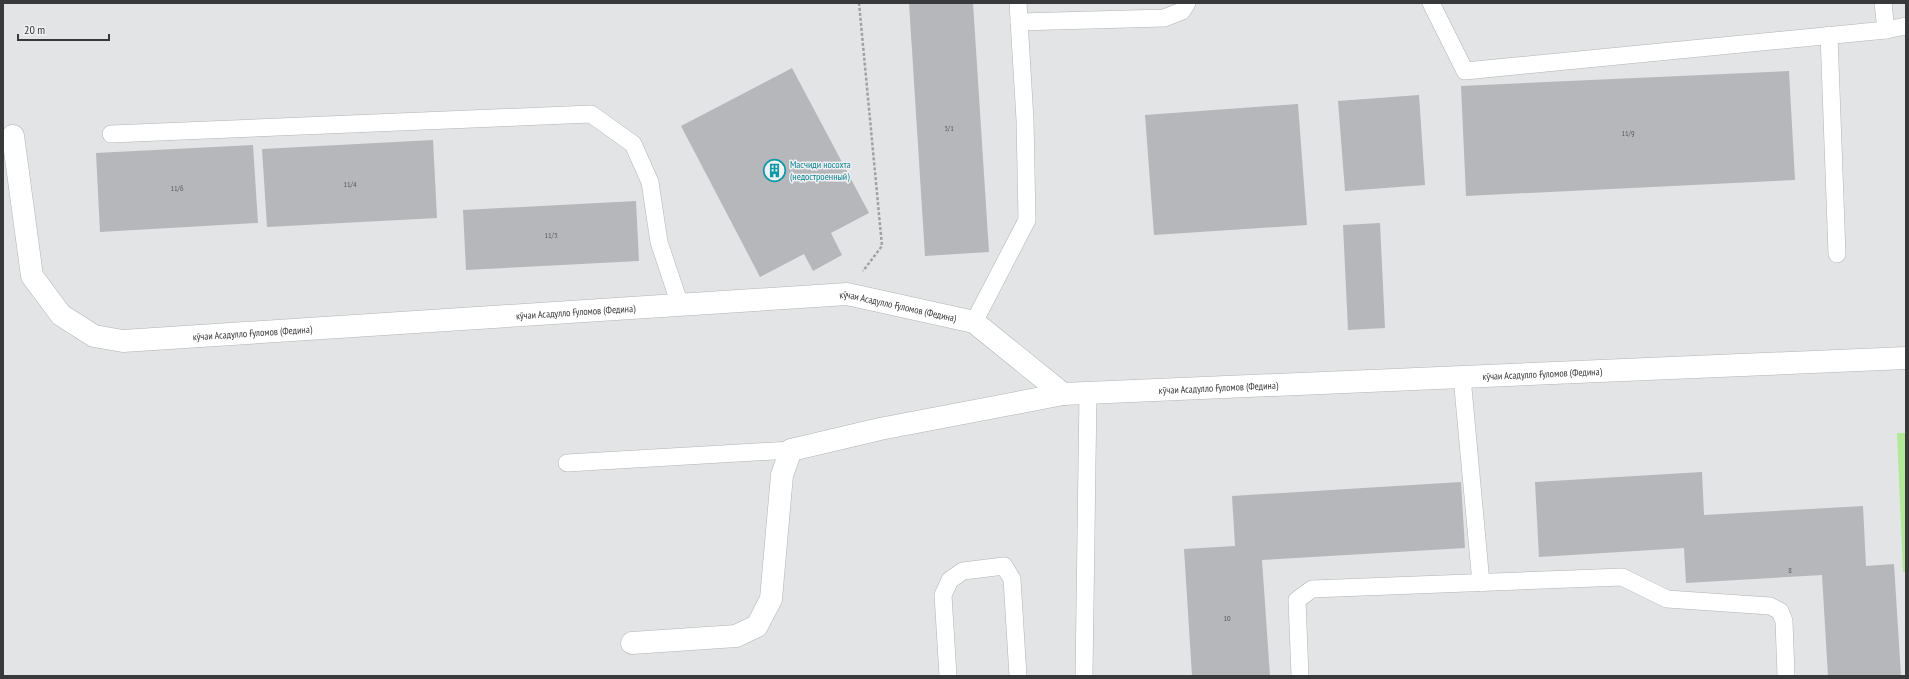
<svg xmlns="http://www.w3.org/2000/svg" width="1909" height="679" font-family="'PT Sans Narrow',sans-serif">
<rect width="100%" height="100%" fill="#e2e4e6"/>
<path fill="#b1e998" d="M1897,433h9v139h-3z"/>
<g fill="#b6b7ba">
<path d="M909,3h64l16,249 -64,4z"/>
<path d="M792,68l77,145 -38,20 11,22 -29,16 -9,-17 -44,23 -79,-151z"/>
<path d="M1789,71l6,109 -329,16 -5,-110z"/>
<path d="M1419,95l6,90 -80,6 -7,-90z"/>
<path d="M1298,104l9,121 -153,10 -9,-120z"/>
<path d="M433,140l4,78 -170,9 -5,-78z"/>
<path d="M253,145l5,78 -158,9 -4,-79z"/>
<path d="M636,201l3,60 -173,9 -3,-60z"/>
<path d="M1380,223l5,105 -37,2 -5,-105z"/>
<path d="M1702,472l2,43 159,-9 3,60 28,-2 7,112h-73l-6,-101 -136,8 -2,-35 -145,9 -4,-75z"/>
<path d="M1461,482l4,66 -203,12 8,116h-78l-8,-127 51,-3 -3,-50z"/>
</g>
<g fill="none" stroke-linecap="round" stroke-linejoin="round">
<defs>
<g id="service">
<path d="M1431,3l34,68 421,-41"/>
<path d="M1883,3l3,27 20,-4"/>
<path d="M1019,22l145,-4 18,-7 5,-8"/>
<path d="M1829,35l8,219"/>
<path d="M111,134l480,-20 42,30 17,38 9,60 21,63"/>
<path d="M974,322l53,-102 -2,-100 -7,-117"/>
<path d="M1462,377l19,206"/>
<path d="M567,463l224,-13"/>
<path d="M948,676l-5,-81 7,-15 13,-9 41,-5 8,13 6,97"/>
<path d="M1084,676l4,-283"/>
<path d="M1300,676l-3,-76 15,-11 310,-12 45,22 103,7 10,5 4,10 2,55"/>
</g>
<g id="minor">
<path id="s1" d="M13,136l19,140 29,39 33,21 29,5 724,-47 127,28 89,72 843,-36"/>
<path d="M632,643l104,-7 21,-10 14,-27 11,-124 9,-25 89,-21 183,-35"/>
</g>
</defs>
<use href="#service" stroke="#b1b3b5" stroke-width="18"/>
<use href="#minor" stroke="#b1b3b5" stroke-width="23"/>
<path stroke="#9fa1a2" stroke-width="2.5" stroke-dasharray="3 2" stroke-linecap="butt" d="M859,3l23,243 -19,25"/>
<use href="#service" stroke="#fff" stroke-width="17"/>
<use href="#minor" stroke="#fff" stroke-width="22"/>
</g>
<defs>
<symbol id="building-ring" viewBox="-11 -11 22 22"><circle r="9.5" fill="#f0f1f4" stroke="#0f9aa8" stroke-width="1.5"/><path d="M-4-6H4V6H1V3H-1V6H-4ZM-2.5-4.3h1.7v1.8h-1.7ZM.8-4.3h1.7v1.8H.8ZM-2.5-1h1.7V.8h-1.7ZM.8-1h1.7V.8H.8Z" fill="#0f9aa8"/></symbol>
</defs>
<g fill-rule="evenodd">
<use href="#building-ring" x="762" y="158" width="25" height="25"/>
</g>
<g text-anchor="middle" stroke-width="3" stroke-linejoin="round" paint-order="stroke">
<g font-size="8" fill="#58585a">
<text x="949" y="131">3/1</text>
<text x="1628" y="136">11/9</text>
<text x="350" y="187">11/4</text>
<text x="177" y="191">11/6</text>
<text x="551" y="238">11/3</text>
<text x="1790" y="573">8</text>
<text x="1227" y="621">10</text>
</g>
<g font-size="10" fill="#0d838f" stroke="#f0f1f4" text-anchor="start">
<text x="790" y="168">Масчиди носохта<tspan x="790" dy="12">(недостроенный)</tspan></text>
</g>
<g font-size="10" fill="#38393a" stroke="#f0f1f4">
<text dy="4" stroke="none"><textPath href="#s1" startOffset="1036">кӯчаи Асадулло Ғуломов (Федина)</textPath></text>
<text dy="4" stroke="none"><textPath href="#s1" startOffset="712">кӯчаи Асадулло Ғуломов (Федина)</textPath></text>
<text dy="4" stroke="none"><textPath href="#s1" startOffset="388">кӯчаи Асадулло Ғуломов (Федина)</textPath></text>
<text dy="4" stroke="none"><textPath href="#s1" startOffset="1708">кӯчаи Асадулло Ғуломов (Федина)</textPath></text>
<text dy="4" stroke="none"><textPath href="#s1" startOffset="1384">кӯчаи Асадулло Ғуломов (Федина)</textPath></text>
</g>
</g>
<rect width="1909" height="679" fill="none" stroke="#38393a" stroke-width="8"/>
<path d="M18 34v6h91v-6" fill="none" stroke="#38393a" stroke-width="2"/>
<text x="24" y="34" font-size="12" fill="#38393a" stroke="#f0f1f4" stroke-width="3" paint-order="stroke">20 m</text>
</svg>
